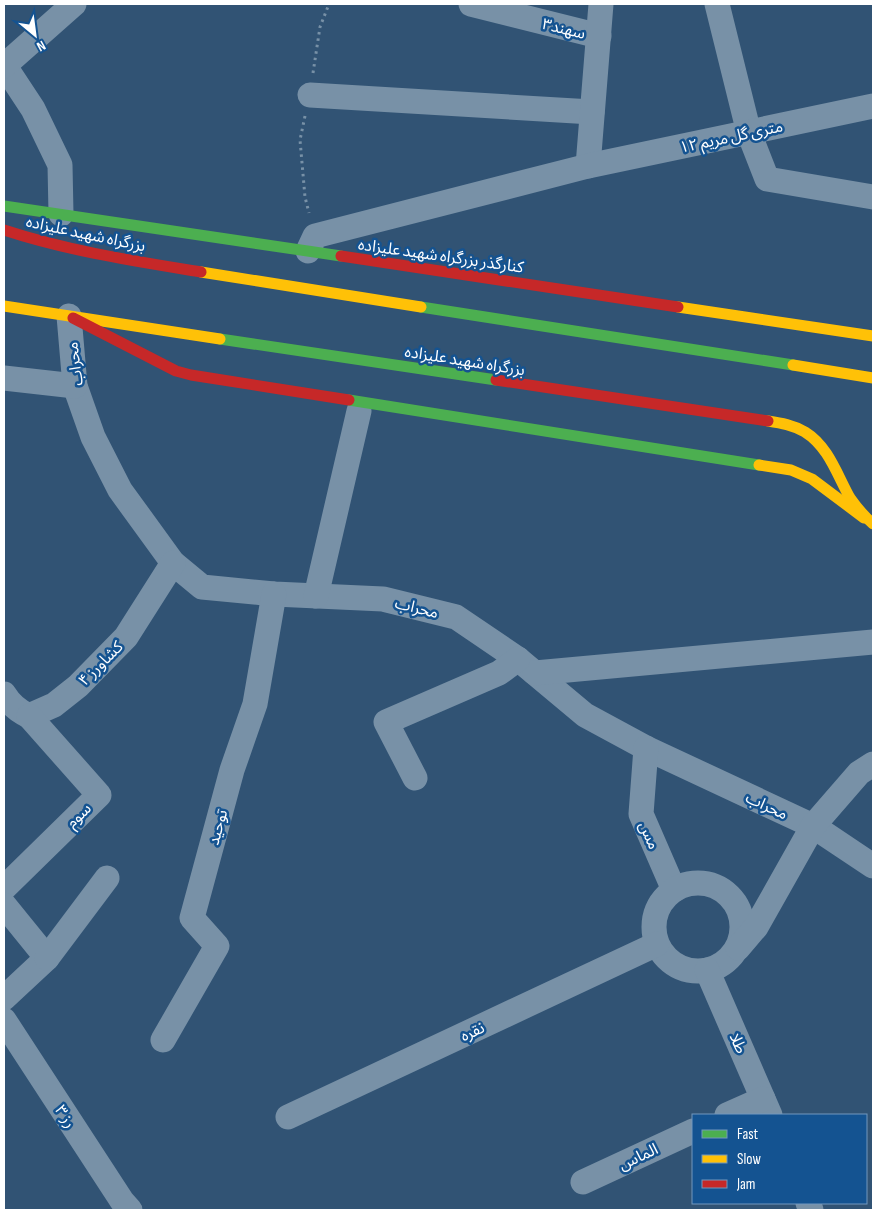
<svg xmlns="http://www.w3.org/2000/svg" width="877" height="1214" font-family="'Sofia Sans Condensed','Noto Sans Arabic',sans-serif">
<rect width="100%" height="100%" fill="#315374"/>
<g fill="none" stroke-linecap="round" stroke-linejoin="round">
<g stroke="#7891a7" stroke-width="3" stroke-dasharray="2.5 4" stroke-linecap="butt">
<path d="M313,73l7,-46 9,-23"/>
<path d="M305,116l-5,24 5,57 4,16"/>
</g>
<g stroke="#7891a7" stroke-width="25">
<path d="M471,4l128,32"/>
<path d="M717,4l32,129 18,46 106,18"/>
<path d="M4,65l29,44 27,56 1,49"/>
<path d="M4,66l70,-62"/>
<path d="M310,95l282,17"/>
<path d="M588,166l13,-162"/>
<path d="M308,251l7,-15 273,-70 285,-60"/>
<path d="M69,316l6,70 18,51 27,53 53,73 29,24 72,7 109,5 73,18 62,42 67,56 61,33 167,78 60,40"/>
<path d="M4,378l71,8"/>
<path d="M316,596l43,-185"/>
<path d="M535,673l338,-31"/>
<path d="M4,694c6,10 14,17 25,22l25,-11 24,-19 48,-49 47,-74"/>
<path d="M646,748l-5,66 33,76"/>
<path d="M415,778l-29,-56 113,-49 19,-14"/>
<circle cx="698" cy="927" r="44"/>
<path d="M4,888l95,-93 -70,-79"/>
<path d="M4,905l43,53 -43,40"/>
<path d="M738,948l18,-21 57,-101 46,-53 14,-9"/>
<path d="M47,958l60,-80"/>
<path d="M707,970l63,145"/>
<path d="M4,1020l118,181 8,9"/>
<path d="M163,1040l54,-94 -25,-28 40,-148 23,-66 19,-110"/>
<path d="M727,1115l36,-16"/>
<path d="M288,1117l369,-173"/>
<path d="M583,1182l110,-51"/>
<path d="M808,1203l3,7"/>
</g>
<g stroke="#4caf50" stroke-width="11">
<path d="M4,206l337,50"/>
<path d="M421,307l372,58"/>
<path d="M220,339l276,41"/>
<path d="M349,400l410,65"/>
</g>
<g stroke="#ffc107" stroke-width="11">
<path d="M201,272l220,35"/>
<path d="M4,306l216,33"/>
<path d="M678,307l195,29"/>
<path d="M793,365l80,13"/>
<path d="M768,421c13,2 25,4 37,11 24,15 32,43 45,66 7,10 14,18 23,26"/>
<path d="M759,465l32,5 21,9 52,39"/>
</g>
<g stroke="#c62828" stroke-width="11">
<path d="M4,230c64,21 130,31 197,42"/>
<path d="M341,256l337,51"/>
<path d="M73,318l103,53 15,4 158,25"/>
<path d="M496,380l272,41"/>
</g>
</g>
<g text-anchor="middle" stroke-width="5" stroke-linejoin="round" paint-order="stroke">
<g font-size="16" fill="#fff" stroke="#145391">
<text transform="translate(564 28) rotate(14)" y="6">سهند۳</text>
<text transform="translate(731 136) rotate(-12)" y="6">۱۲ متری گل مریم</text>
<text transform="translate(86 233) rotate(12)" y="6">بزرگراه شهید علیزاده</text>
<text transform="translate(441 255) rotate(8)" y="6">کنارگذر بزرگراه شهید علیزاده</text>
<text transform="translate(465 360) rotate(9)" y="6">بزرگراه شهید علیزاده</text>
<text transform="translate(74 364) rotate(-97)" y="6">محراب</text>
<text transform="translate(417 607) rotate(14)" y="6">محراب</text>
<text transform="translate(100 663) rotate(-45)" y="6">کشاورز ۴</text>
<text transform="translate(767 805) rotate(25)" y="6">محراب</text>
<text transform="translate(78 815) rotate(-45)" y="6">سوم</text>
<text transform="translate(217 827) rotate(-75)" y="6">توحید</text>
<text transform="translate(650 835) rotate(67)" y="6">مس</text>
<text transform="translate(472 1031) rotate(-25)" y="6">نقره</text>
<text transform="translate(739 1043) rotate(67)" y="6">طلا</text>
<text transform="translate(66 1116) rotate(57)" y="6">رز ۳</text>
<text transform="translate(638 1156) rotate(-25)" y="6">الماس</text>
</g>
</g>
<rect width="877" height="1214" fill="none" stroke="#ffffff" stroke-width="10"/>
<rect x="692" y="1114" width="175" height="90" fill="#145391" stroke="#7298bd"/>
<rect x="702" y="1130" width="25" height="8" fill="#4caf50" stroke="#7298bd"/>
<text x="737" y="1139" font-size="15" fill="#ffffff">Fast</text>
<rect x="702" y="1155" width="25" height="8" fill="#ffc107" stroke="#7298bd"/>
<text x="737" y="1164" font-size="15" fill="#ffffff">Slow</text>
<rect x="702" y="1180" width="25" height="8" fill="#c62828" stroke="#7298bd"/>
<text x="737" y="1189" font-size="15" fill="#ffffff">Jam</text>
<g transform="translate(35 35) rotate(151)" stroke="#145391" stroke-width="4" paint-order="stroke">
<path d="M0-4L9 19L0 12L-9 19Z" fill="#ffffff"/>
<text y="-8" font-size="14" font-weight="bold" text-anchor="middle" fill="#ffffff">N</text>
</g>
</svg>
